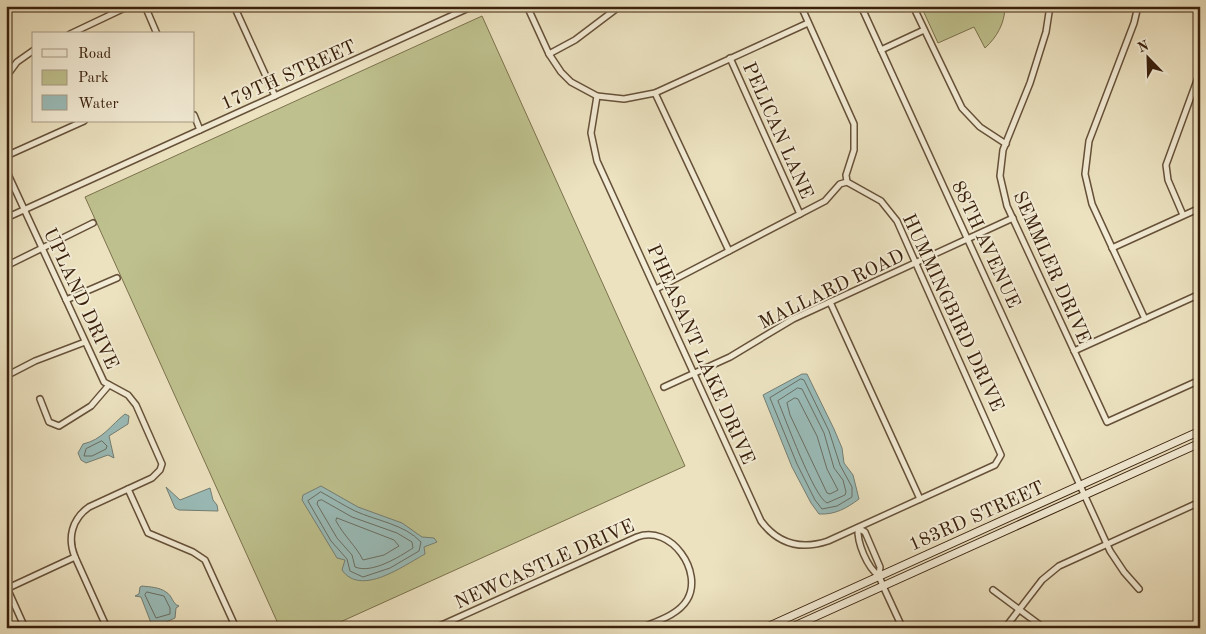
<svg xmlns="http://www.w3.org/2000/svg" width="1206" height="634" font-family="'Old Standard TT',serif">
<rect width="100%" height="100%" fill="#ece2c0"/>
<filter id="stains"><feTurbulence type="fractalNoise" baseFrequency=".004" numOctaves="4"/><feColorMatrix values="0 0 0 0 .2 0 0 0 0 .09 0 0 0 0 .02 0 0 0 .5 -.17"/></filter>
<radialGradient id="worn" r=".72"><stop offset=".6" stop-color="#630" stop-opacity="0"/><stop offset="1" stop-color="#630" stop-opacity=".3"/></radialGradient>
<g fill="#bec18e" stroke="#7c714d">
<path d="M921,6h84c0,17 -8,31 -20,42l-11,-21 -36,16z"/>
<path d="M482,16l203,450 -358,162h-47l-195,-431z"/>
</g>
<g fill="#9abcb9" stroke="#747e74">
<path d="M802,374h5l27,55 8,19 2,15 9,12 6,24c-12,9 -24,16 -40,15l-8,-11 -19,-36 -29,-72z"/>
<path d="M125,414l4,2 -1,8 -19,12 5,22 -6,-3 -22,8 -5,-3 -3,-7 5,-9c19,-4 28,-19 42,-30z"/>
<path d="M321,486l37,21 44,16 20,14 12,1 3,4 -13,5 1,7c-22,12 -64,43 -83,16l3,-10 -8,-2 -35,-58 1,-5z"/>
<path d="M166,487l14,13 30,-12 3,12 4,5 1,6 -39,-1 -4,-2z"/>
<path d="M142,586c8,1 17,1 24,6 7,4 6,12 13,14l-3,2 -1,10 -22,10 -12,-31 -6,-1 4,-2 1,-7z"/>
</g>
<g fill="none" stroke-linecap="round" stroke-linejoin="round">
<g stroke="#6a6e62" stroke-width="1">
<path d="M801,379l3,1 25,51 11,34 12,22v10l-15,9 -15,3 -7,-9 -18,-36 -27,-66z"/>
<path d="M798,388l4,1 22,44 10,35 9,12 3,12 -1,3 -18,8c-13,-6 -42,-85 -49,-102z"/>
<path d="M795,398l3,1 19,37 10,33 11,21 -8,4 -3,-1 -37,-78 -3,-12z"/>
<path d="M102,441l5,5 -1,3 -14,7h-8l2,-7z"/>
<path d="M321,492c11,6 22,13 34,19 22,10 49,13 66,31l-2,9 -29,17 -27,9 -13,-6 -3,-12 -16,-18 -23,-40z"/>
<path d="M322,500l30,17 45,16 15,9 1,6c-14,9 -41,26 -58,19l-3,-12 -15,-17 -20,-34 1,-3z"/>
<path d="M337,518l57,22 5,6 -15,9 -21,5c-7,-14 -19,-24 -27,-39z"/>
<path d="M147,592l17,4 6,12v6l-14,4 -11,-23z"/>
</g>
<defs>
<g id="street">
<path d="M145,6l12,28"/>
<path d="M234,6l41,90"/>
<path d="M527,6l22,48 12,18 10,10 26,14 27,3 31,-6 153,-70"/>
<path d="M861,6l249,545 14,21 15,17"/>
<path d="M913,6l49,102 18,19 26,17"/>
<path d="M1050,6l-4,26 -16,51 -27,67 -3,26 7,30 100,216 93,-42"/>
<path d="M1138,6l-4,17 -45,118 -4,33 7,30 53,115"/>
<path d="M70,34l59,-28"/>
<path d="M881,50l43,-20"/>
<path d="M549,54l26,-14 45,-34"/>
<path d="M730,58l70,156"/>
<path d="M6,77l11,-15 17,-12"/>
<path d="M655,93l74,158"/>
<path d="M597,96l-6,37 6,28 164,360c17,23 40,29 67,20l167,-76 6,-10 -104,-234 -16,-20 -34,-19"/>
<path d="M194,115l6,15"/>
<path d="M6,156l78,-35"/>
<path d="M6,170l98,212 24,13 8,10 26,59 -2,6 -8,8 -63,29c-17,12 -22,31 -14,50l-69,32"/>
<path d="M1183,215l-15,-35 -2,-15 34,-93"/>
<path d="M6,218l467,-212"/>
<path d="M1112,248l88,-40"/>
<path d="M6,266l87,-43"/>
<path d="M656,289l169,-88 15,-17 7,-2 -1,-7 8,-25v-26l-53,-118"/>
<path d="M66,300l51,-22"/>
<path d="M830,302l90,197"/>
<path d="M1074,351l126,-57"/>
<path d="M6,376l29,-15 50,-19"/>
<path d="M664,387l66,-30 63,-38 220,-101"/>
<path d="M40,399l9,23 10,4 32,-20 18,-21"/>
<path d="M128,489l20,44 45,19 12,8 31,68"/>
<path d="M75,557l32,71"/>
<path d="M879,576c-12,-9 -22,-33 -21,-48l7,4 15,35 -1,9 4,10 19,41"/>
<path d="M7,588l18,40"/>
<path d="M993,590l51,38"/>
<path d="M435,628l202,-91c34,-13 67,35 50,63 -9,15 -30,21 -46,28"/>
<path d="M901,628h9"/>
<path d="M1005,628l37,-48 17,-14 141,-64"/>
</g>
<g id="secondary">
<path d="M765,628l435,-197"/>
<path d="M790,628l410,-185"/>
</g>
</defs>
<use href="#street" stroke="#665139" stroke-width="8"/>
<use href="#secondary" stroke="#3a210c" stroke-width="9"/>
<use href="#street" stroke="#f3ecd6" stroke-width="5"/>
<use href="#secondary" stroke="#f3ecd6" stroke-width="7"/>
</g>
<g text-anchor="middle" stroke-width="4" stroke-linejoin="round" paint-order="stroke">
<g font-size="19" fill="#3a210c" stroke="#f3ecd6">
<text transform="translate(288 74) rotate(-24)" y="7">179TH STREET</text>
<text transform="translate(779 130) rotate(66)" y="7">PELICAN LANE</text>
<text transform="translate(987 244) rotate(65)" y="7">88TH AVENUE</text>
<text transform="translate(1053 267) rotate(66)" y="7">SEMMLER DRIVE</text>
<text transform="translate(831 288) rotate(-26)" y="7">MALLARD ROAD</text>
<text transform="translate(82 298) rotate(65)" y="7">UPLAND DRIVE</text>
<text transform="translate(954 312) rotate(65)" y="7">HUMMINGBIRD DRIVE</text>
<text transform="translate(702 354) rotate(66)" y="7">PHEASANT LAKE DRIVE</text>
<text transform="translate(976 515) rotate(-24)" y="7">183RD STREET</text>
<text transform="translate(544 563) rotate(-24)" y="7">NEWCASTLE DRIVE</text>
</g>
</g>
<rect width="1206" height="634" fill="none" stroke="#ece2c0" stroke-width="25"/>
<rect x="8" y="8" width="1191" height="619" fill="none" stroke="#3a210c" stroke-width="2.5"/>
<rect x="12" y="12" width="1181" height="609" fill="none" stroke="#3a210c"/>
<rect x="32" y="32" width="162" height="90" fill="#f3ecd6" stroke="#a99b85"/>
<rect x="42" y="49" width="25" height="8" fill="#f3ecd6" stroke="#a99b85"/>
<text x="78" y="58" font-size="15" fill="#3a210c">Road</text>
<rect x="42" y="70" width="25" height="15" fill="#bec18e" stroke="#a99b85"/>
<text x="78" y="82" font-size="15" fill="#3a210c">Park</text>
<rect x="42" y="95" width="25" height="15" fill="#9abcb9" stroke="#a99b85"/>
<text x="78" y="108" font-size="15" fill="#3a210c">Water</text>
<g transform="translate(1148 58) rotate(337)" stroke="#f3ecd6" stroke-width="4" paint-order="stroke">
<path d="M0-4L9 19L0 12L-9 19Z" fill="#3a210c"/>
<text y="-8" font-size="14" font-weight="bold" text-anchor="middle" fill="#3a210c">N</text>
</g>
<rect width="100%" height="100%" filter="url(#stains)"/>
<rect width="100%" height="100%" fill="url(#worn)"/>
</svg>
